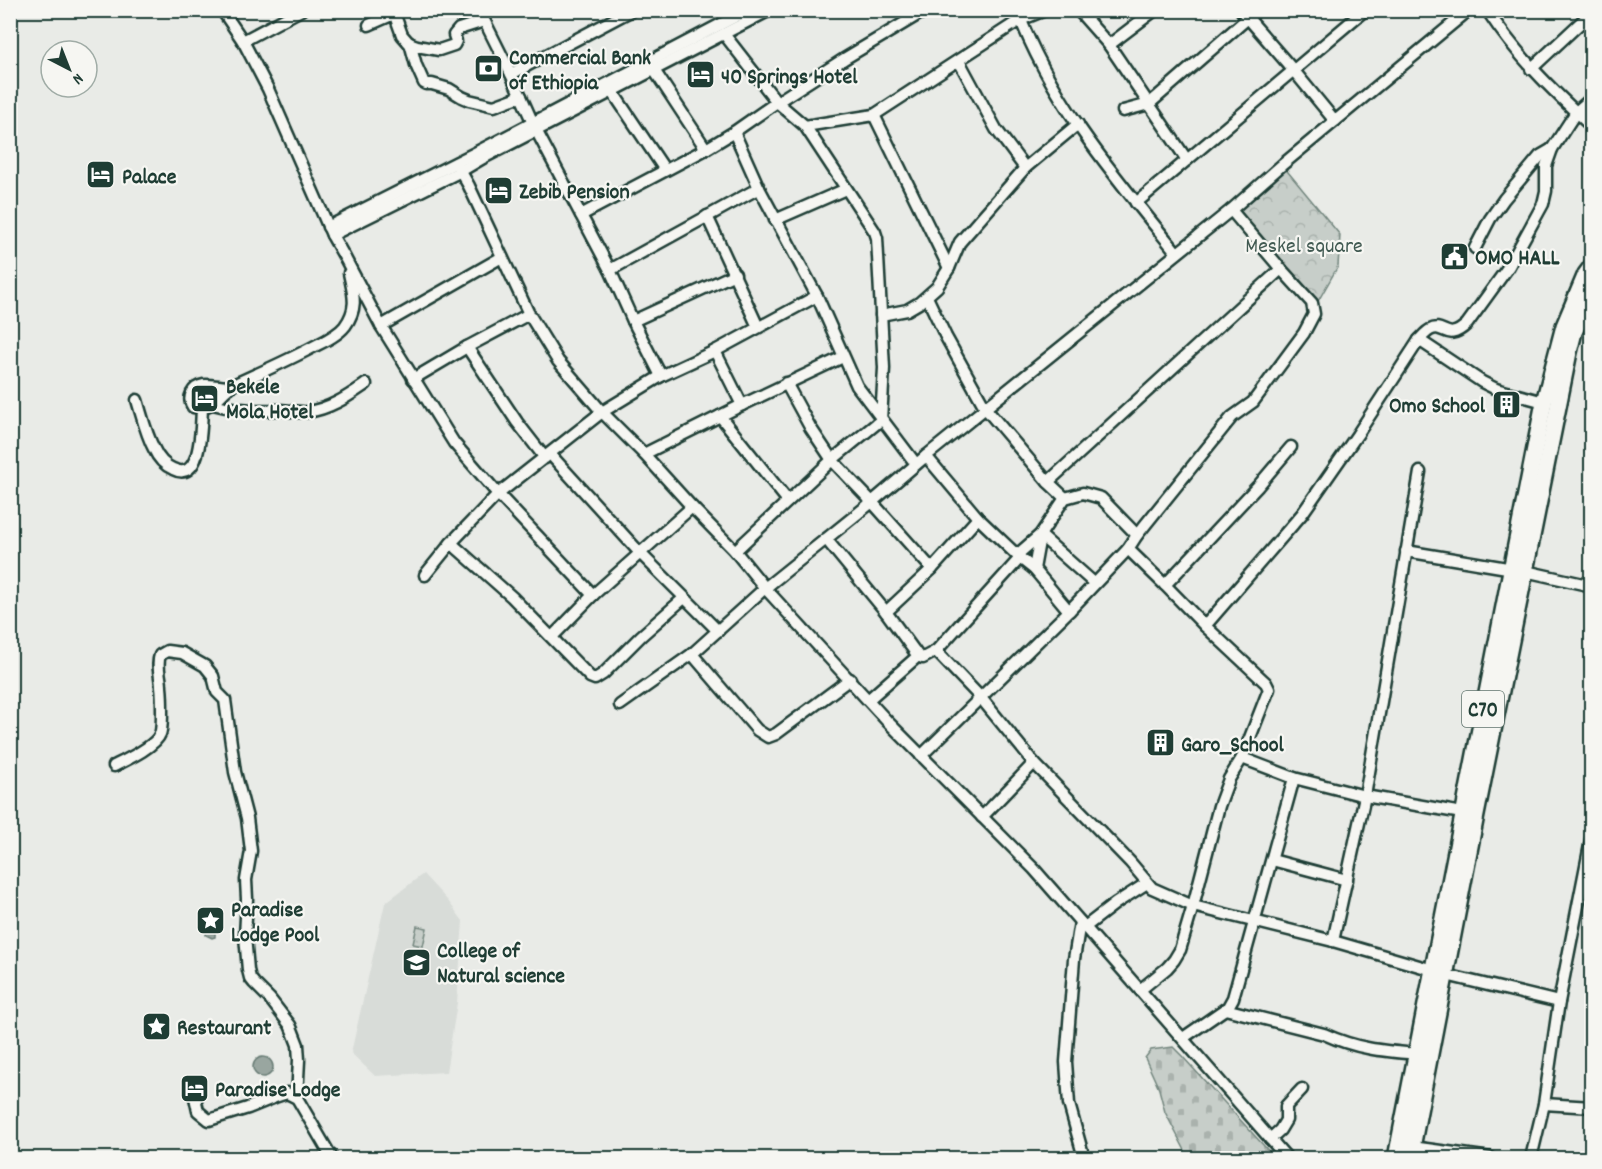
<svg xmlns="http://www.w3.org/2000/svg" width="1602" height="1169" font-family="Dekko,sans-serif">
<defs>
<pattern id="cemetery-stones" width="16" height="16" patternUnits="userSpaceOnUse" patternTransform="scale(1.5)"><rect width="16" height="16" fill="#c7cec9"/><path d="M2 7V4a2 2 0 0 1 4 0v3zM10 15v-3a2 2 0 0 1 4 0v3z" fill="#aab2ad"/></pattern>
<pattern id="park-crowns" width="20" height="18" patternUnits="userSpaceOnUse" patternTransform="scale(1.5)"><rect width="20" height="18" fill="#c7cec9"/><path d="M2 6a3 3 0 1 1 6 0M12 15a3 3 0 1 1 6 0" fill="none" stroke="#aab2ad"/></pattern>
</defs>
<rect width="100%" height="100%" fill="#e9ebe7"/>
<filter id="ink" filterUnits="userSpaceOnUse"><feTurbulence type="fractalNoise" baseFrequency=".0167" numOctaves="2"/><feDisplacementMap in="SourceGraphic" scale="12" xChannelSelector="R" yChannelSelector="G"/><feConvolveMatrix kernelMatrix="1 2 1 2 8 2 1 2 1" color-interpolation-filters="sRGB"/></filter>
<g filter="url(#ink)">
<path fill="#d8dcd8" d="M423,874l25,27 15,20 -6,82 -11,69 -71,4 -24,-23 34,-150z"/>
<path fill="url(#cemetery-stones)" stroke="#73867e" stroke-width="1.5" d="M1173,1047l9,9 93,102h-86l-24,-46 -6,-23 -14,-31 6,-8z"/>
<g fill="url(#park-crowns)" stroke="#73867e" stroke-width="1.5">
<path d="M1283,166l57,69 -2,31 -21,37 -85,-95z"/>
<path d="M417,926l10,2 -4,18 -10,-2z"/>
</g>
<g fill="#99a6a0" stroke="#687c75" stroke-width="1.5">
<path d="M210,912l3,4 6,2 1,3 -5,3v13l-3,1 -6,-3 1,-11 -5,-6 2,-4z"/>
<circle cx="263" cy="1067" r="10"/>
</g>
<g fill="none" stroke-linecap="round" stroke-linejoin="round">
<defs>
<g id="minor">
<path d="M222,10l21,31 25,48 64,146 13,23 36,68 73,117 44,51 95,101"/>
<path d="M393,10l9,25 7,8 8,3 22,4 15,-5 2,-4 -2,-6 5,-6 25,-8"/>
<path d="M479,10l32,64 25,56 74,140 23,51 28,55"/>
<path d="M1017,10c34,92 99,168 160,243"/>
<path d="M1078,10l31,35 78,115"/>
<path d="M1241,10l53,61 41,50"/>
<path d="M1487,10c30,46 65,80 105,117"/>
<path d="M369,25l25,-11"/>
<path d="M724,34l53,68 28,24 70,106 2,6 7,130 -3,52 -49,40 -97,91"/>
<path d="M243,41l58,-31"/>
<path d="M410,43l6,22 8,18 2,1h6l17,5 13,8 7,3 25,6 27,-10"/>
<path d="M1109,45l46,-35"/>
<path d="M959,61l37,68 29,39"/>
<path d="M1531,69l61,-57"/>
<path d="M654,70l52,79"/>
<path d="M511,74l121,-64"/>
<path d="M612,91l53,79"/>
<path d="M1123,111l26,-7 108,-94"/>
<path d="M874,115l75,153"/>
<path d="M805,126l69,-11 146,-95 25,-10"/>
<path d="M734,132l25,56 58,108 40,90 59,78"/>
<path d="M456,163l13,23 60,128 29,47 44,51 42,42 48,53 43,44 30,37 122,133 147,148 253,289"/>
<path d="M1136,203l229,-193"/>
<path d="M581,215l125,-66 28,-17 43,-30 67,-43 82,-49"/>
<path d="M707,216l51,111"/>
<path d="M775,220l71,-31"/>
<path d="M328,227l145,-73 275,-144"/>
<path d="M332,235l129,-64 22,-13 287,-148"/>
<path d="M1475,248l15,-29 14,-20 36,-43 12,-7"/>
<path d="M610,270l149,-82"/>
<path d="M927,297l19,40 40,72 62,73 17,16"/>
<path d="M881,315l26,-5 12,-7 18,-16 12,-19 11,-26 65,-74 53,-44"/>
<path d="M633,321l102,-47"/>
<path d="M381,326l121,-69"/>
<path d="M1419,340l63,42 14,7 48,13"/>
<path d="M467,347l50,75 28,36"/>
<path d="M715,351l27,54"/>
<path d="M413,379l54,-32 62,-33"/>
<path d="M786,383l24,44 22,33 40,42 60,67"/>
<path d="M229,387c-5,0 -22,-3 -25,-2 -12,2 -17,13 -11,22 24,3 25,-15 42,-23 27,-12 54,-24 80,-38 10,-5 23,-11 30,-20 14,-19 8,-33 4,-53"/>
<path d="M137,400c5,16 9,34 17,49 4,9 10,16 19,20 29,15 28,-45 29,-61"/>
<path d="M213,404c22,6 39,7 61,6 11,-1 22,3 33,2 23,-3 40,-15 59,-28"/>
<path d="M720,416l68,85"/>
<path d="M550,454l90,99 78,78"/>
<path d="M644,454l98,-49 101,-48"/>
<path d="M926,456l52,62 42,40 14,11 35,42"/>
<path d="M1048,482l233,-213"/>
<path d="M1040,535l54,48"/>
<path d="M826,539l60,73 32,44 5,2 13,-7 45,47 53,65 -52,54"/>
<path d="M451,543l61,54 78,80 5,2 8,-5 38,-38 43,-38"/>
<path d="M1128,549l37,36 40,41 61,57 3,6 -27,69 -13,21 -10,27 -26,100 -13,44 -6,10 -7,8 -27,22"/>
<path d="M1406,551l119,20 67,15"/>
<path d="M1017,555l23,-20 25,-37 18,-5 18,5 36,37"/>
<path d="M1034,569l6,-33"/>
<path d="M425,575l26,-32 47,-49 104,-82 59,-36 54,-25 102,-55"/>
<path d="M1165,585l93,-99 33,-39"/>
<path d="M886,612l46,-43 46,-51"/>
<path d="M1205,626l97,-112 55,-79 62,-95c3,-3 7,-8 11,-10 14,-8 16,14 37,-6l42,-58 34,-62 3,-13v-25l6,-17 24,-37 16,-14"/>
<path d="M552,637l41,-42 99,-88"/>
<path d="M936,651l84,-93"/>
<path d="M692,654l65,76 11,7 8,-3 74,-55"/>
<path d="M868,700l50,-44"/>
<path d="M620,705l72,-51 73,-66 107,-86 54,-46 305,-246 51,-45 187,-155"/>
<path d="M921,756l148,-145 59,-62 9,-14 95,-118 21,-15 51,-69 10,-19 -2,-11 -31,-34 -50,-59"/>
<path d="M1242,758l52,20 71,18 103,18"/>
<path d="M1034,763l96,99 22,26 41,18 140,35 100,29"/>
<path d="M114,766c12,-6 42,-20 46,-32 3,-6 2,-39 1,-47 0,-11 -5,-21 -1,-32l7,-4 15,2 23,13 8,10 4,16 8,8 10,72 12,46 4,33 -5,29 1,19 -2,37 3,34 2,8 4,5 16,16 20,26 3,7 5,13 1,15 -2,38"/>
<path d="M1272,860l75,20"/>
<path d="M1080,922l-6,37 -8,103 3,42 15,54"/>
<path d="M1085,927l31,-24 31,-20"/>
<path d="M1333,941l32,-145 55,-324"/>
<path d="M1446,975l113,27"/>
<path d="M1225,1009l99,25c33,15 58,17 93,20l6,-1"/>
<path d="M1183,1038l45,-31 5,-9 61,-220"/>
<path d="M194,1093l4,18 11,9 39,-12 27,-11 12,-4 10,5 35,60"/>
<path d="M1544,1104l48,3"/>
<path d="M1270,1139l10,-9 6,-10v-14l16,-17"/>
<path d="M1412,1147l79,11"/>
<path d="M1531,1158l13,-54 15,-102 33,-167"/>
</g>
<g id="highway">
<path d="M1396,1158l148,-756 20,-76 22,-52 6,-8"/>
<path d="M1410,1158l66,-343 93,-463 5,-20 18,-37"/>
</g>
</defs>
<use href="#minor" stroke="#1f3d34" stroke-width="15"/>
<use href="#highway" stroke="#1f3d34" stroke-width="20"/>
<use href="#minor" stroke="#f6f6f2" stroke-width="10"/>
<use href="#highway" stroke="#f6f6f2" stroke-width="15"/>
</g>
</g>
<defs>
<symbol id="bank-square" viewBox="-11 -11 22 22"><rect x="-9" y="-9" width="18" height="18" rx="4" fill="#1f3d34" stroke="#f6f6f2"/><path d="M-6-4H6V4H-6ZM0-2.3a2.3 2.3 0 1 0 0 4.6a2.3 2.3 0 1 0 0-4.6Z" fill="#fff"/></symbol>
<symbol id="hotel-square" viewBox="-11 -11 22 22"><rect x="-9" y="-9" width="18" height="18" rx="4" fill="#1f3d34" stroke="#f6f6f2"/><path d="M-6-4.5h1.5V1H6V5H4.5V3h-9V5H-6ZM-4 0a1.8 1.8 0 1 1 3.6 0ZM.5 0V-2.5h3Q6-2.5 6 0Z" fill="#fff"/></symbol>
<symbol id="civic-square" viewBox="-11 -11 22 22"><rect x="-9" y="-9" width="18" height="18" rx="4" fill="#1f3d34" stroke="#f6f6f2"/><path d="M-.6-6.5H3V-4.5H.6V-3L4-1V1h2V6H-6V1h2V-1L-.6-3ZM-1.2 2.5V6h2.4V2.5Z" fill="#fff"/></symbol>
<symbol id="building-square" viewBox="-11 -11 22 22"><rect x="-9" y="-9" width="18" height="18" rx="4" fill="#1f3d34" stroke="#f6f6f2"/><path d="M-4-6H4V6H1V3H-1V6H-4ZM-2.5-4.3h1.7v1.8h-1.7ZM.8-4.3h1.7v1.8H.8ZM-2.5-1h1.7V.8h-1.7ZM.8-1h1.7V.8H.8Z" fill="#fff"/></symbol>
<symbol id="sight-square" viewBox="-11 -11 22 22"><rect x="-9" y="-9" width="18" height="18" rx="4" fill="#1f3d34" stroke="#f6f6f2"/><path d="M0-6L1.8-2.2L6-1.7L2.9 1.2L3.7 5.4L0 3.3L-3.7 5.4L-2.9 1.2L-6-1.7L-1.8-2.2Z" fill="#fff"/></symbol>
<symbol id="university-square" viewBox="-11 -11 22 22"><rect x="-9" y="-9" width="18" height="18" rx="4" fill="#1f3d34" stroke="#f6f6f2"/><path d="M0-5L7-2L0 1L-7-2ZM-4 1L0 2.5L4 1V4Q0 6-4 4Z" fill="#fff"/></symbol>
</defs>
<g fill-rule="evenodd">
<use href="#bank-square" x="472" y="52" width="33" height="33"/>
<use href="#hotel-square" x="684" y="58" width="33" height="33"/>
<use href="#hotel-square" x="84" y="158" width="33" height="33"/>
<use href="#hotel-square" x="482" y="174" width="33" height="33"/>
<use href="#civic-square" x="1438" y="240" width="33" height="33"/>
<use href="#hotel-square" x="188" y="382" width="33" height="33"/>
<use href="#building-square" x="1490" y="388" width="33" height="33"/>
<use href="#building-square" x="1144" y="726" width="33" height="33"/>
<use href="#sight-square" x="194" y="904" width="33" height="33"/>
<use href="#university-square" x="400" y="946" width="33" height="33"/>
<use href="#sight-square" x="140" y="1010" width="33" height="33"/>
<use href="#hotel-square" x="178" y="1072" width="33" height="33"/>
</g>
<g text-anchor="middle" stroke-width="4.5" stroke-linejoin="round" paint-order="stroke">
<rect fill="#f6f6f2" stroke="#60746d" stroke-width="1.5" x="1462" y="691" width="42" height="36" rx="4.5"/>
<g font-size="21" font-weight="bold" fill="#1f3d34">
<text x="1483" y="716">C70</text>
</g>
<g font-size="22" font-weight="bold" fill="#1f3d34" stroke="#f6f6f2" text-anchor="start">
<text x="509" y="64">Commercial Bank<tspan x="509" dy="25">of Ethiopia</tspan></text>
<text x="721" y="83">40 Springs Hotel</text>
<text x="122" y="183">Palace</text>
<text x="519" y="198">Zebib Pension</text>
<text x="1475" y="264">OMO HALL</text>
<text x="226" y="393">Bekele<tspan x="226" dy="25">Mola Hotel</tspan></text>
<text x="1485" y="412" text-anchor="end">Omo School</text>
<text x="1181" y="751">Garo_School</text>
<text x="231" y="916">Paradise<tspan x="231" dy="25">Lodge Pool</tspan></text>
<text x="437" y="957">College of<tspan x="437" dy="25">Natural science</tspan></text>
<text x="177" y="1034">Restaurant</text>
<text x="215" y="1096">Paradise Lodge</text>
</g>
<g font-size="22" fill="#415a52" stroke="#f6f6f2">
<text x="1304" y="252">Meskel square</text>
</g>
</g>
<rect width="1602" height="1169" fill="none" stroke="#f6f6f2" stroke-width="36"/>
<rect x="18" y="18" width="1566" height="1133" fill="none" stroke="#1f3d34" stroke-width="2" filter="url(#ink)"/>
<g transform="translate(69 69) rotate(138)"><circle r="28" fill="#f6f6f2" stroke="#a0aca6" stroke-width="1.5"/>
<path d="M0-4.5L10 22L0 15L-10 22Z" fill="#1f3d34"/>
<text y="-9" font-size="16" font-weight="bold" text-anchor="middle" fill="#1f3d34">N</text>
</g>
</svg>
